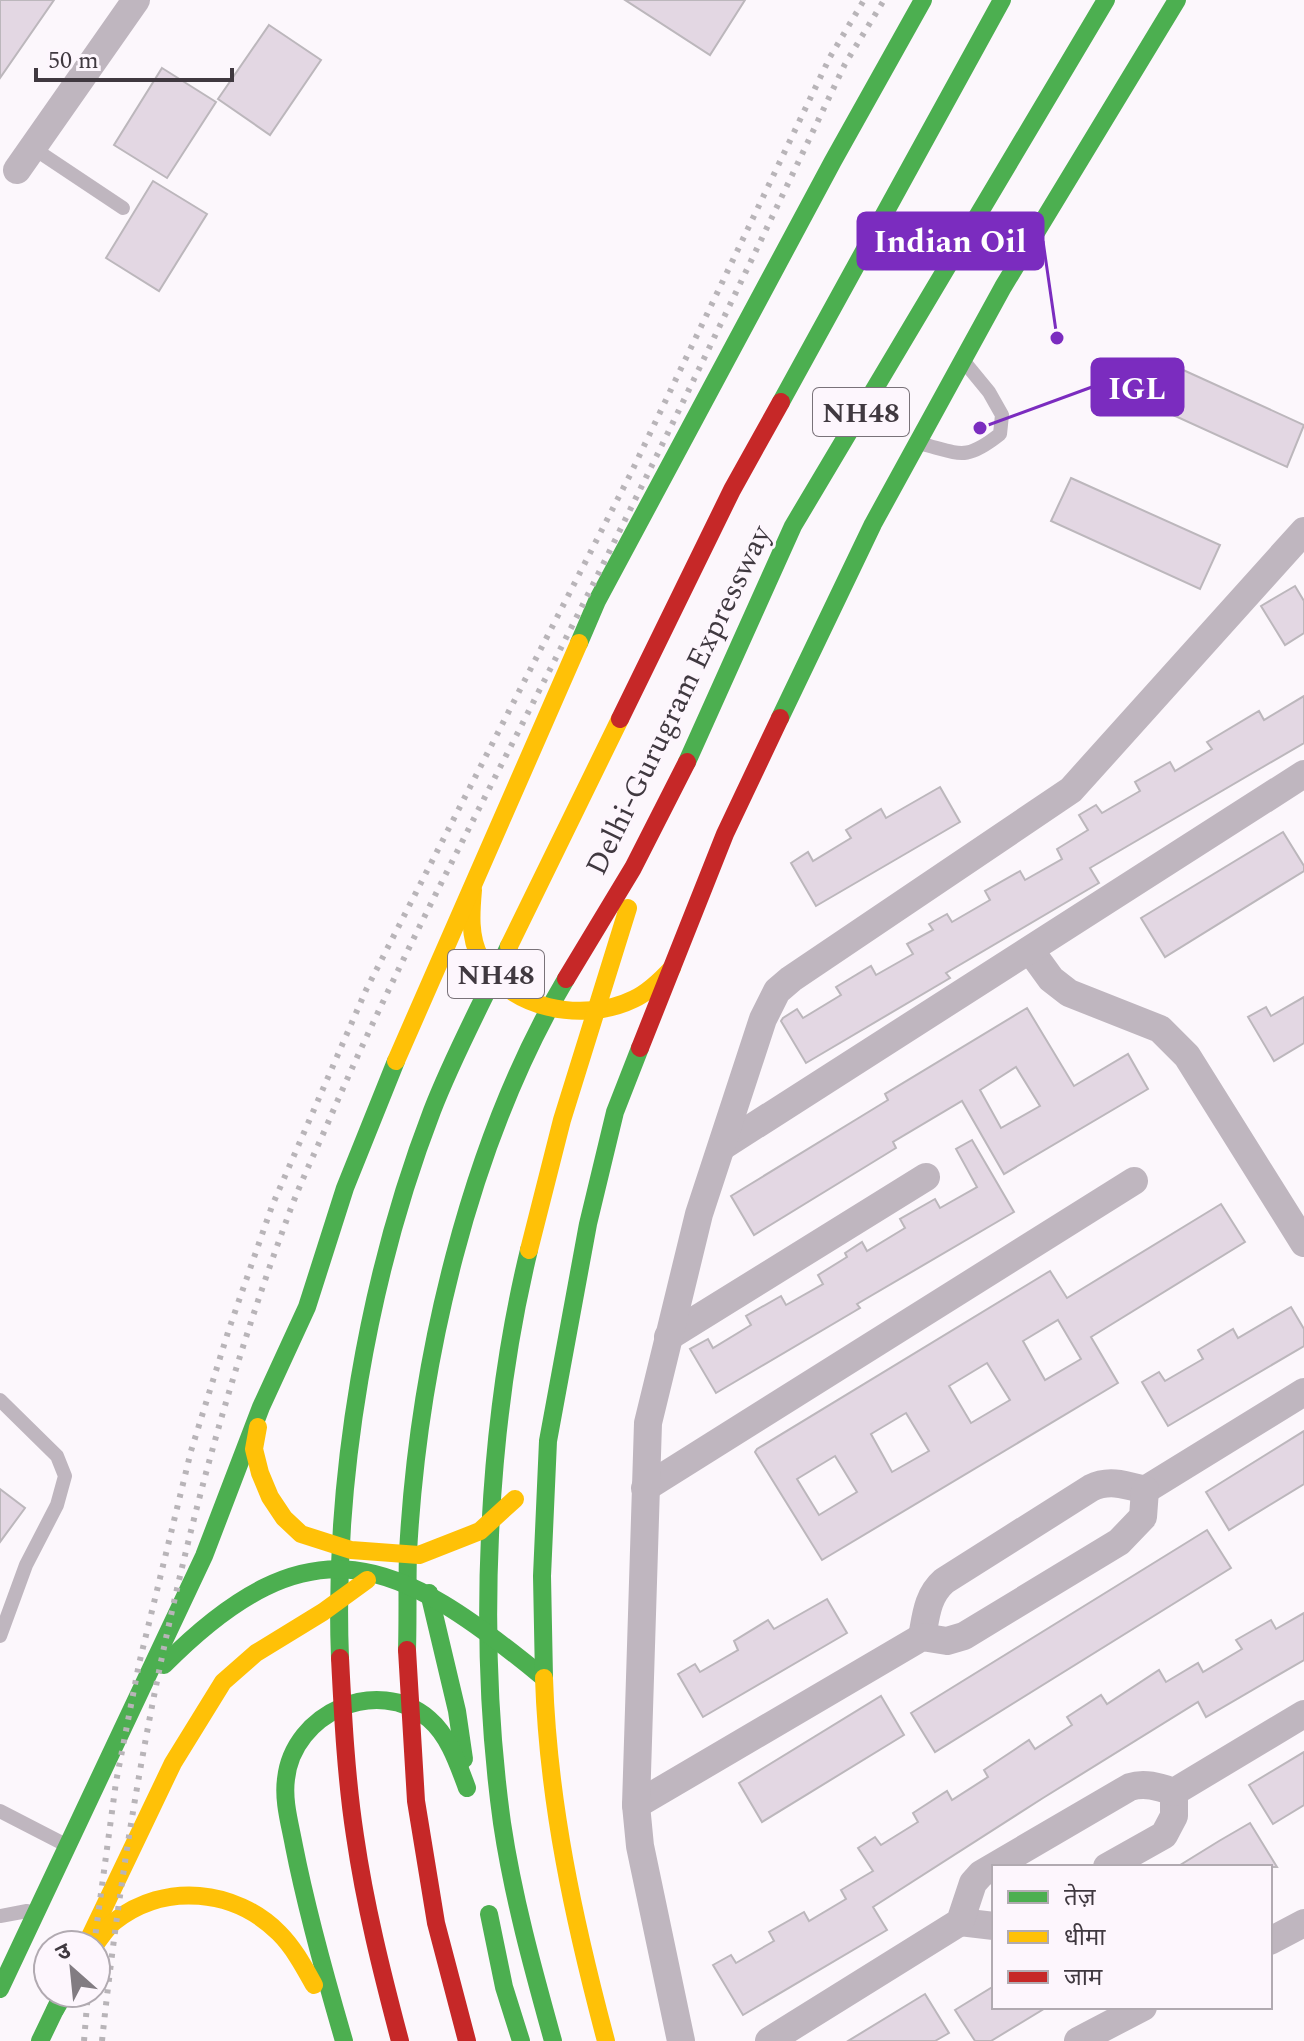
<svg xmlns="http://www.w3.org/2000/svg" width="1304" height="2041" font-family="Spectral,'Noto Sans Devanagari',serif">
<rect width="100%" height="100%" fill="#fcf7fc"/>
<g fill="#e3d7e3" stroke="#bcb7bc" stroke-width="2" fill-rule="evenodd">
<path d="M0,0h54l-54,78z"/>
<path d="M625,0h120l-35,55z"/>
<path d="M269,25l52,35 -51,75 -52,-36z"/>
<path d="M162,68l54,34 -49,76 -53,-33z"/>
<path d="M153,181l54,33 -48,77 -53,-33z"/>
<path d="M1159,359l145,66 -17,42 -147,-67z"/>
<path d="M1071,478l149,67 -20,44 -149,-68z"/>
<path d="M1295,586l9,15v32l-19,12 -24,-39z"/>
<path d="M1304,696v47l-214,125 9,15 -153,90 4,5 -144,85 -25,-42 2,-3 14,-9 6,9 38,-23 -5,-8 35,-21 5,9 37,-21 -6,-10 26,-14 -4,-6 18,-10 5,8 38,-22 -5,-9 35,-20 5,9 37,-21 -5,-10 31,-19 -9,-15 17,-10 6,8 38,-22 -5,-9 35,-20 5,9 37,-22 -5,-7 52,-31 5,9z"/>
<path d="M940,787l20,35 -144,84 -25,-43 17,-11 5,9 38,-23 -5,-8 35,-21 5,9z"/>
<path d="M1283,832l21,34v5l-139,86 -24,-39z"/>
<path d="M1304,997v46l-30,18 -26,-44 18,-10 5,9z"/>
<path d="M1027,1008l47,78 54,-32 20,35 -144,85 -42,-73 -69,41 3,6 -142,87 -23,-39 157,-96 -3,-6zM1016,1067l24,39 -39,22 -21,-38z"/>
<path d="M972,1140l42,72 -157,92 3,4 -144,85 -26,-44 18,-10 5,9 38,-23 -5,-9 35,-20 5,9 37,-21 -5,-9 29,-18 -2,-4 17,-11 5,9 38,-23 -5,-9 35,-20 5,9 37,-21 -21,-38z"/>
<path d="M1221,1204l24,38 -154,95 27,46 -296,177 -67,-108 2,-3 293,-178 17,27zM1058,1320l23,39 -36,21 -22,-39zM987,1363l23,37 -39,23 -22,-37zM906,1413l23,38 -37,21 -21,-38zM835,1456l22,36 -38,23 -22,-36z"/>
<path d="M1291,1307l13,22v17l-136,80 -26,-44 17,-10 6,9 38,-22 -5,-9 35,-21 5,9z"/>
<path d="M1304,1431v53l-75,46 -23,-38z"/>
<path d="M0,1489l25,19 -25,34z"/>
<path d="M1207,1530l24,38 -296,184 -24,-39z"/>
<path d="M827,1599l20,34 -144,84 -25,-43 17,-10 5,8 38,-22 -4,-9 34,-21 6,9z"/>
<path d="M1304,1613v47l-98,57 -8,-15 -155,96 -170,109 14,23 -144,85 -30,-50 18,-10 5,8 38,-22 -5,-9 35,-20 5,9 37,-22 -5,-9 32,-19 -15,-23 17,-11 6,8 37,-23 -5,-9 34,-22 5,9 36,-23 -4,-7 45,-30 6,9 37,-24 -5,-8 34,-22 6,9 52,-34 7,12 32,-19 5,9 39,-23 -6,-9 35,-20 5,9z"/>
<path d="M881,1696l23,39 -142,87 -23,-39z"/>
<path d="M1304,1752v53l-31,19 -24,-39z"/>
<path d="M1250,1823l27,44h-100l42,-26z"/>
<path d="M994,1986v21h53l-56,34h-16l-20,-31z"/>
<path d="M925,1994l24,39 -14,8h-87z"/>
</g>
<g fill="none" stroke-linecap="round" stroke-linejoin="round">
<g stroke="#bfb6bf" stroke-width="14">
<path d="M33,148l90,60"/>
<path d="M922,444c39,10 44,17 78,-10l2,-19 -13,-23 -23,-28"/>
<path d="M0,1400l57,56 8,20 -8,29 -31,60 -26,71"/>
<path d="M0,1811l62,32"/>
<path d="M0,1916l27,-5"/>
</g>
<g stroke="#bfb6bf" stroke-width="28">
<path d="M17,170l119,-170"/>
<path d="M1030,950l21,29 18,14 91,36 27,27 117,187"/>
<path d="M723,1146l581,-372"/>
<path d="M668,1337l258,-160"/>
<path d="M645,1488l489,-307"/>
<path d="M922,1637c4,-21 5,-41 22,-56l147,-93c18,-9 35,-3 54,2l159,-98"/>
<path d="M636,1805l286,-168 25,4 17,-5 155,-94 24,-25 2,-27"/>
<path d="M1107,1867l57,-32 10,-19v-24"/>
<path d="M960,1922l34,4"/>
<path d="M1270,1941l34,-18"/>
<path d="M681,2041l-41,-195 -4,-41 12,-382 51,-209 64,-195 14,-28 14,-12 280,-189 233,-259"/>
<path d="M769,2041l191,-119 13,-39 8,-9 149,-87c15,-5 29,0 44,5l130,-78"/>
<path d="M1078,2041l65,-34"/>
</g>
<g stroke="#4caf50" stroke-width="18">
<path d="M781,402l221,-402"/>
<path d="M579,643l18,-42 236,-440 90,-161"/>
<path d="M780,718l93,-194 130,-237 174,-287"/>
<path d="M687,762l106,-236 313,-526"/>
<path d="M529,1250c-43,177 -52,392 -27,573 11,74 31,146 51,218"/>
<path d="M429,1593l28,118 7,48"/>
<path d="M407,1650c1,-32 0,-65 1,-97 10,-190 61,-410 158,-574"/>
<path d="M340,1658c-7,-178 28,-381 92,-547 22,-57 51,-110 77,-165"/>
<path d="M164,1665c148,-149 233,-108 380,13"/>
<path d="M544,1678l-2,-102 6,-135 40,-217 27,-112 25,-64"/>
<path d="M489,1914l15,73 17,54"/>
<path d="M0,1989l204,-433 57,-149 46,-100 38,-119 51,-127"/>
<path d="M55,2010l10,-17"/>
<path d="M40,2041l23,-48"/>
<path d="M344,2041c-19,-65 -37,-129 -50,-195 -4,-22 -11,-45 -8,-67 7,-66 91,-104 143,-60 20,17 29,45 38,69"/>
</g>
<g stroke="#ffc107" stroke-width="18">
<path d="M473,890c-2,22 -4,47 7,67 27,52 103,67 154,42 15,-7 27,-19 38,-31"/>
<path d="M509,946l111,-227"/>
<path d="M396,1061l183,-418"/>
<path d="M529,1250l33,-130 66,-212"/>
<path d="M258,1427l-4,22 6,24 10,24 14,21 17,16 50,16 68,5 61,-24 35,-32"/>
<path d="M544,1678c4,124 30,243 62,363"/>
<path d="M86,1945l87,-182 50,-81 33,-29 67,-41 44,-32"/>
<path d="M95,1945c6,-8 12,-18 20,-24 50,-39 120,-32 164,12 15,15 25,34 35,52"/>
</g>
<g stroke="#c62828" stroke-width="18">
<path d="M620,719l112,-229 49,-88"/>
<path d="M566,979l67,-111 54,-106"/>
<path d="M640,1048l85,-214 55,-116"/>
<path d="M407,1650l9,151 20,122 31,118"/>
<path d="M340,1658c3,59 6,119 15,178 10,69 27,137 45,205"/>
</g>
<g stroke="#b8b4b8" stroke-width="6" stroke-dasharray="4 8" stroke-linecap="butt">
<path d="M94,1945l22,-163 23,-118 52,-213 38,-122 43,-123 94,-216 265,-517 199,-416 34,-57"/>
<path d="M84,2041l4,-48"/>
<path d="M102,2041c29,-275 88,-562 185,-822 13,-37 31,-72 46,-108 63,-144 136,-282 207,-422 106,-207 205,-415 305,-625l39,-64"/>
</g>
</g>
<g text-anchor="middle" stroke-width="6" stroke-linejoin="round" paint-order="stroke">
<g fill="#fdf6fd" stroke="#797279" stroke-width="2">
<rect x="813" y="388" width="96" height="48" rx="6"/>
<rect x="448" y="950" width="96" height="48" rx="6"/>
</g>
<g font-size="28" font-weight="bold" fill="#403940">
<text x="861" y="422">NH48</text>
<text x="496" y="984">NH48</text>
</g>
<g font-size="30" fill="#403940" stroke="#fdf6fd">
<text transform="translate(678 700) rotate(-64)" y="10">Delhi-Gurugram Expressway</text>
</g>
</g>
<path fill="none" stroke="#7b2cbf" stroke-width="3" d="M1057 338L1043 241M980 428L1092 387"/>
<g fill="#7b2cbf" stroke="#fdf6fd" stroke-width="3">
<circle cx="1057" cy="338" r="8"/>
<circle cx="980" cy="428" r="8"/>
</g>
<g fill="#7b2cbf" stroke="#7b2cbf" stroke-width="3">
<rect x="858" y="213" width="185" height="56" rx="8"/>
<rect x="1092" y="359" width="91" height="56" rx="8"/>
</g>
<g font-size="32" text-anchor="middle" font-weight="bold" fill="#fff">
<text x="950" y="252">Indian Oil</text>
<text x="1137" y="399">IGL</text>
</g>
<rect x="992" y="1865" width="280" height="144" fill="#fdf6fd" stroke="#b1aab1" stroke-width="2"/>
<rect x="1008" y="1891" width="40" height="12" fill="#4caf50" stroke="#b1aab1" stroke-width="2"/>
<text x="1064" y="1905" font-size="24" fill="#403940">तेज़</text>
<rect x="1008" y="1931" width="40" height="12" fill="#ffc107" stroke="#b1aab1" stroke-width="2"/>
<text x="1064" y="1945" font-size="24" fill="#403940">धीमा</text>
<rect x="1008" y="1971" width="40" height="12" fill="#c62828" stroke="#b1aab1" stroke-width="2"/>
<text x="1064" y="1985" font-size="24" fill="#403940">जाम</text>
<g transform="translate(72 1969) rotate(333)"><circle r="38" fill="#fdf6fd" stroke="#b1aab1" stroke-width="2"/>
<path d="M0-6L14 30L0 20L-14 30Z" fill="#827c82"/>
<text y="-12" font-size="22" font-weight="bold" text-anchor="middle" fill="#403940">उ</text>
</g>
<path d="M36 68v12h196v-12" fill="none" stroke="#403940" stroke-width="4"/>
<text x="48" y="68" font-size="24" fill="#403940" stroke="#fdf6fd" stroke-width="6" paint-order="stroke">50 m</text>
</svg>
